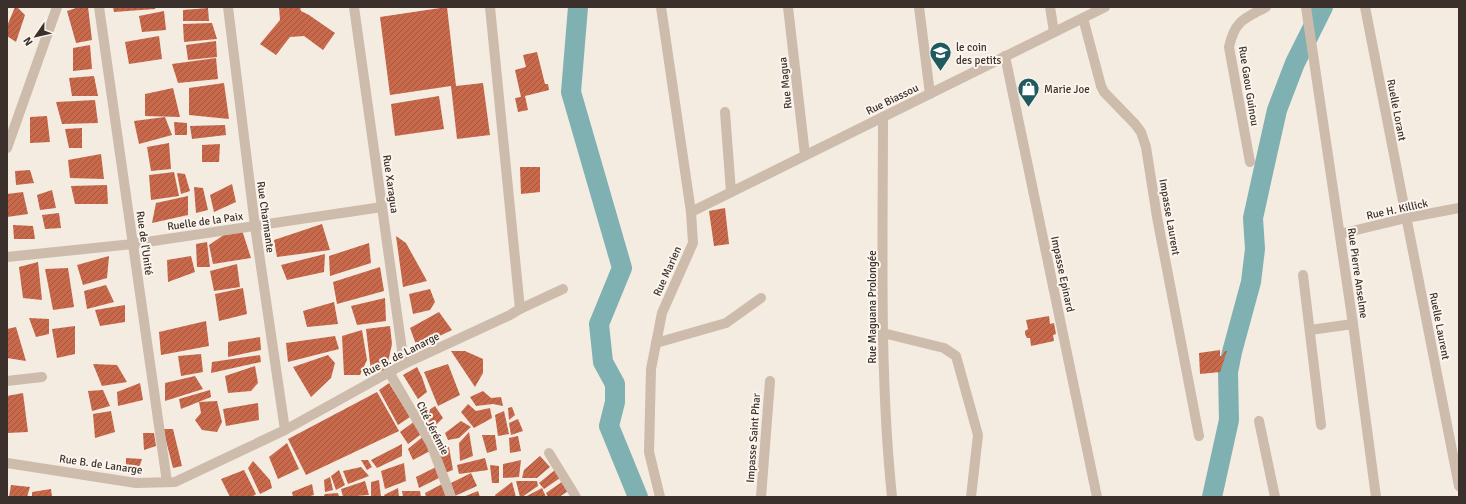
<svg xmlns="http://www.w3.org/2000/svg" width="1466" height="504" font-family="Signika,sans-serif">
<defs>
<pattern id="building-hatch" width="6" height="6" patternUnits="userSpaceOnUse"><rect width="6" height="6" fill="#c8694b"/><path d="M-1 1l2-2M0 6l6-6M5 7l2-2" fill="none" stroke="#a4573f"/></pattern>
</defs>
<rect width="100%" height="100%" fill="#f4ebe1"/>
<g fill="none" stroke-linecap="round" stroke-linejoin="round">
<g stroke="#7fb0b2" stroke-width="20">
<path d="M578,7l-7,85 51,176 -23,56 4,38 12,22v18l-6,24 29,71"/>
<path d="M1212,497l17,-77 -1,-48 4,-20 19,-70 4,-33 -2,-31 13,-59 11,-49 18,-47 28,-56"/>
</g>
</g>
<g fill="url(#building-hatch)">
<path d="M15,7h2l8,8 -9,27 -9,-6v-10z"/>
<path d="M79,7h9l4,33 -16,3 -9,-32z"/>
<path d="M113,7h43l-1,2 -41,3z"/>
<path d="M279,7h21l1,4 8,4 26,18 -12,17 -19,-14 -14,1 -14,18 -16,-11 20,-24z"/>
<path d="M447,7l9,79 27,-3 7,52 -33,4 -6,-53 -61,9 -10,-78z"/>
<path d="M208,8l1,13h-26v-11z"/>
<path d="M164,11l2,19 -24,2 -3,-16z"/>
<path d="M212,23l5,16 -33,3 -1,-18z"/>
<path d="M159,36l3,23 -33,5 -4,-22z"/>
<path d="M216,41l1,16 -29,3 -2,-15z"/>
<path d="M90,45l2,24 -19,2v-23z"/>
<path d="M537,52l8,32h3l1,6 -24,6 3,14 -10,2 -3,-14 6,-1 -6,-27 11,-3 -3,-12z"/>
<path d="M216,58l2,21 -40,4 -6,-19z"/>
<path d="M94,76l4,20h-26l-3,-18z"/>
<path d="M224,83l5,36 -40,-4v-27z"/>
<path d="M173,88l7,29 -35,-1v-22z"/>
<path d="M439,96l5,33 -49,7 -4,-32z"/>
<path d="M95,100l3,23 -36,1 -6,-22z"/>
<path d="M47,116l3,26 -20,1v-26z"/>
<path d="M165,117l7,18 -33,9 -5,-23z"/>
<path d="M174,122l13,1v12h-12z"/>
<path d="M225,125l1,10 -34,4 -2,-13z"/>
<path d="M82,128v20h-13l-4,-19z"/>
<path d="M169,143l2,26 -20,2 -4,-24z"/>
<path d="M220,144l-1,18h-17v-17z"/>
<path d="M101,154l3,25 -34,-1 -2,-18z"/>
<path d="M520,167h20v25l-19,2z"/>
<path d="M30,170l4,13 -18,2 -1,-14z"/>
<path d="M174,172l5,24 -28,4 -2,-25z"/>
<path d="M177,173l8,1 5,17 -9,3z"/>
<path d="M232,184l4,18 -22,10 -4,-17z"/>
<path d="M107,185l1,19h-33l-4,-18z"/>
<path d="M194,187l9,1 5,22 -12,3z"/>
<path d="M52,190l4,18 -16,2 -3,-15z"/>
<path d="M23,192l5,22 -21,3v-23z"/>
<path d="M188,196v19l-36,8 4,-20z"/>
<path d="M725,208l4,36 -15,2 -5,-35z"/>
<path d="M59,213l2,15 -16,1 -3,-14z"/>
<path d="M240,224l11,34 -38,6 -4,-19z"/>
<path d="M322,224l8,26 -53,7 -3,-17z"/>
<path d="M13,225l20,1 2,13h-21z"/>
<path d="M396,236l10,7 21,38 -24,6z"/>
<path d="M207,242l3,25h-13l-1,-23z"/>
<path d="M369,243l2,20 -41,13 -1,-20z"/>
<path d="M325,254l-1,18 -37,8 -6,-15z"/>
<path d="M109,256l-2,22 -24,7 -6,-20z"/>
<path d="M191,256l4,16 -27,10 -1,-22z"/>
<path d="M38,262l4,38 -19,-2 -4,-31z"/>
<path d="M237,264l3,23 -26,4 -4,-20z"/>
<path d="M380,267l4,24 -47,13 -4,-22z"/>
<path d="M68,268l6,39 -21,3 -8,-41z"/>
<path d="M106,285l8,17 -27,7 -3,-18z"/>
<path d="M243,288l4,26 -28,7 -4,-27z"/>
<path d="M430,289l5,13 -5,8 -17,4 -4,-20z"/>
<path d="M385,298l1,23 -29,4 -6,-19z"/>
<path d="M334,302l4,22 -31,3 -4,-16z"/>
<path d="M125,305v17l-25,4 -5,-16z"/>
<path d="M439,312l13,18 -35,17 -7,-19z"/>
<path d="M1049,316l1,8 4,-1 2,11 -3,1 1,6 -23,5 -1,-8h-3l-2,-4v-3l3,-2 -2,-9z"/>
<path d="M29,318l20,1v15l-13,3z"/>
<path d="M206,321l3,25 -48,9 -2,-23z"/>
<path d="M75,326v28l-18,4 -5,-29z"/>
<path d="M390,326l2,18 -6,27h-15l-5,-42z"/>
<path d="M16,327l10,34 -19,-3v-29z"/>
<path d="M362,330l5,30 -7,15h-16l-2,-39z"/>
<path d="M335,336l4,13 -51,13 -2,-19z"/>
<path d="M260,337l1,13 -33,7v-15z"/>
<path d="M1220,350v6h2l3,-5h2l-7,21 -20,2 -1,-21z"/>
<path d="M451,351h14l18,8v14l-8,14z"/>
<path d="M201,354l2,18 -22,4 -3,-20z"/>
<path d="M260,355l1,7 -50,11 1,-11z"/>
<path d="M328,355l7,8 -4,15 -20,19 -18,-30z"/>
<path d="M93,364l24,1 10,17 -25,4z"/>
<path d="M448,364l12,31 -22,11 -14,-34z"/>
<path d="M255,366l3,17 -7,8 -23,2 -3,-17z"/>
<path d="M417,367l5,10 5,15 -9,7 -15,-24z"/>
<path d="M195,376l8,13 -38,12v-18z"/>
<path d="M140,383l3,17 -25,6 -1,-14z"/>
<path d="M389,383l21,34 -12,8 -19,-35z"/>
<path d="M103,390l7,16 -18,5 -4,-20z"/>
<path d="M210,390l1,7 -30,12 -2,-10z"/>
<path d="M483,391l8,7 10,-1 2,9 -10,-2 -17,2 -6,-9z"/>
<path d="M377,392l22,39 -93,44 -18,-36z"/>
<path d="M23,393l5,39 -21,1v-37z"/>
<path d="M217,401l5,21 -5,10 -15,-2 -7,-10 6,-7 -2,-11z"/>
<path d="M258,403l1,17 -33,6 -3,-17z"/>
<path d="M468,404l8,7 14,-3 2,10 -18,10 -13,-16z"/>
<path d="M435,406l8,12 -13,13 -8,-16z"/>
<path d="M512,407l3,8 -6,5 -1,-12z"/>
<path d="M111,411l4,21 -20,6 -2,-24z"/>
<path d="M504,411l5,23 -11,2 -3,-21z"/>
<path d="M518,419l5,12 -12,4 -2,-12z"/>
<path d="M415,421l9,11 -16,12 -8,-12z"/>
<path d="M461,421l10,6 -12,11 -11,2 -3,-7z"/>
<path d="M163,429h10l9,37 -9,2z"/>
<path d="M469,432l4,24 -13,5 -1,-18z"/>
<path d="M143,433h11l2,13 -12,4z"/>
<path d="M425,435l5,16 -17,9 -5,-11z"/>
<path d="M482,435h13l2,15 -10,3z"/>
<path d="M518,436l3,15 -11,2 -1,-15z"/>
<path d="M287,443l12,26 -21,10 -9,-22z"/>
<path d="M402,444v12l-25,12 -6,-8z"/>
<path d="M436,445l13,2 4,23 -8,3z"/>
<path d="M540,456l10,11 -13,11h-15l2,-8z"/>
<path d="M126,458l16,1 -5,15 -11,-2z"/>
<path d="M485,458l3,12 -29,4 -2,-9z"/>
<path d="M361,460h7l4,7 -5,3z"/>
<path d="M521,460l-2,17 -16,1v-14z"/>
<path d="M253,461l17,19 2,8 -12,6 -12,-26z"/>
<path d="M404,463l2,18 -21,8 -4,-18z"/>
<path d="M490,465l9,1v17h-7z"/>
<path d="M361,467l8,9 -21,8 -5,-13z"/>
<path d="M436,467l5,10 -22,11 -3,-11z"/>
<path d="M556,469l7,7 -19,13 -5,-6z"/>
<path d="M244,470l12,24 -4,3h-22l-9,-18z"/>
<path d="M339,470l6,15 -9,5 -5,-14z"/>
<path d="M471,473l6,13 -22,10 -4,-13z"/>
<path d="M330,477l3,13 -8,2 -1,-12z"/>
<path d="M566,479l4,11 -11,7h-11l-2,-4z"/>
<path d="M379,480l2,17h-10v-15z"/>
<path d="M365,481l4,14 -26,2 -2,-8z"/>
<path d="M516,481h21l1,5 -16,11h-2z"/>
<path d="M512,482l4,15h-20l-1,-2z"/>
<path d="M444,483l3,14h-21l-1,-4z"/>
<path d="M312,484l2,11 -7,2h-14l-1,-5z"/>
<path d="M11,485l19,2 -3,10h-18z"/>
<path d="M398,488l1,9h-14l-1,-2z"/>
<path d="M542,488l4,9h-21z"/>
<path d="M51,489l1,8h-20v-5z"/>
<path d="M402,491h18l1,6h-18z"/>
<path d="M478,491l2,6h-17z"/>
<path d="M338,493l1,4h-16l2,-3z"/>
</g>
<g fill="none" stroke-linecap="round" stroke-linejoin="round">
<g stroke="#cdbbac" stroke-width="10">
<path d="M99,7l68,475"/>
<path d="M228,7l27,219 30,204"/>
<path d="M354,7l50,357"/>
<path d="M490,7l30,302"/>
<path d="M788,7l17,148"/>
<path d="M919,7l11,87"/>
<path d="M1050,7l4,25"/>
<path d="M1365,7l94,479"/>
<path d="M1083,18l18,68 3,6 31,32 6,8 5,15 11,70 42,219"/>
<path d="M1005,56l92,441"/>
<path d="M725,112l6,80"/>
<path d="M883,117c0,126 -4,254 9,380"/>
<path d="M7,148l50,-141"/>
<path d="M1250,162l-21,-115c6,-27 15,-28 37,-40"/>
<path d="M691,212l414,-205"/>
<path d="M1340,234l66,-16 53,-10"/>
<path d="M7,257l126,-13 249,-37"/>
<path d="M1303,275l18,150"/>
<path d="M1310,330l43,-6"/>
<path d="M883,333l61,15 12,8 22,79 -7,62"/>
<path d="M656,343l70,-20 35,-25"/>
<path d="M389,372l42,72 20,53"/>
<path d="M7,381l35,-4"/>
<path d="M1259,421l16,76"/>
<path d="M549,453l27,44"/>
<path d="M7,463l129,20 39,-1 110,-52 119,-66 106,-49 10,-6 43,-20"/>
<path d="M660,497l-11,-45 2,-83 11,-56 31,-70 -2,-31 -30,-205"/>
<path d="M761,497l9,-116"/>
</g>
<path stroke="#cdbbac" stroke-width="10" d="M1306,7l47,317 23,173"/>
</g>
<defs>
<symbol id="school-pin" viewBox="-11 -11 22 30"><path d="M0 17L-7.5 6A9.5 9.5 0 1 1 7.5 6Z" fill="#1f5a5e" stroke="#fbf5ee"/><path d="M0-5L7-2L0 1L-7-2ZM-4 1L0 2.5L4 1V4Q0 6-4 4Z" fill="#fff"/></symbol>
<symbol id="shop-pin" viewBox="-11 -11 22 30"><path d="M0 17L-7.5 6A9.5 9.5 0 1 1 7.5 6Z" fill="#1f5a5e" stroke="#fbf5ee"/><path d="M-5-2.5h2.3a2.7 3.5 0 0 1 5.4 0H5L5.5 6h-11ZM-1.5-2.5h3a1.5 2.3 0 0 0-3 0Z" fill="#fff"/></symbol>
</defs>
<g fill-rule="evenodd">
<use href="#school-pin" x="928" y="40" width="25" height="34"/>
<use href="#shop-pin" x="1016" y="76" width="25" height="34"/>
</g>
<g text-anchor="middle" stroke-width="4" stroke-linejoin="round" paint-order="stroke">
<g font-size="11" fill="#3b302b" stroke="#fbf5ee" text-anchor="start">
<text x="956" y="51">le coin<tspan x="956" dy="13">des petits</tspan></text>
<text x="1044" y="93">Marie Joe</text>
</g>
<g font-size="11" fill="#3b302b" stroke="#fbf5ee">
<text transform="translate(785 83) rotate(-96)" y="4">Rue Magua</text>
<text transform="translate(1249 86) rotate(81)" y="4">Rue Gaou Guinou</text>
<text transform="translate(892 99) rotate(-26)" y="4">Rue Biassou</text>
<text transform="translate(1397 110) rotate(79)" y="4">Ruelle Lorant</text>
<text transform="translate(391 184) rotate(82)" y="4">Rue Xaragua</text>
<text transform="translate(1397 209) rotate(-12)" y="4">Rue H. Killick</text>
<text transform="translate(266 217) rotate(82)" y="4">Rue Charmante</text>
<text transform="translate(1170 217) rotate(80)" y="4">Impasse Laurent</text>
<text transform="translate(205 221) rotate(-8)" y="4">Ruelle de la Paix</text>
<text transform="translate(145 243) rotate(82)" y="4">Rue de l'Unité</text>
<text transform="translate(667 271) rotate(-66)" y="4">Rue Marien</text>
<text transform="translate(1358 273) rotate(82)" y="4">Rue Pierre Anselme</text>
<text transform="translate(1063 274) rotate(78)" y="4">Impasse Epinard</text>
<text transform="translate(872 307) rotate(-90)" y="4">Rue Maguana Prolongée</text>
<text transform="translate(1440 326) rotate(79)" y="4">Ruelle Laurent</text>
<text transform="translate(401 354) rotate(-27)" y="4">Rue B. de Lanarge</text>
<text transform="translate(433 428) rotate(63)" y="4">Cité Jérémie</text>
<text transform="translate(753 438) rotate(-86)" y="4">Impasse Saint Phar</text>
<text transform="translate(101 464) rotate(8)" y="4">Rue B. de Lanarge</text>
</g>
</g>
<rect width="1466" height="504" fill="none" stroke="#3b302b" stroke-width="16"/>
<g transform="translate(36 36) rotate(236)" stroke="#fbf5ee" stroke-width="3" paint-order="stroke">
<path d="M0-3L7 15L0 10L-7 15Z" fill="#3b302b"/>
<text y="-6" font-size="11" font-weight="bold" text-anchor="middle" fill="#3b302b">N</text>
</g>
</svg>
